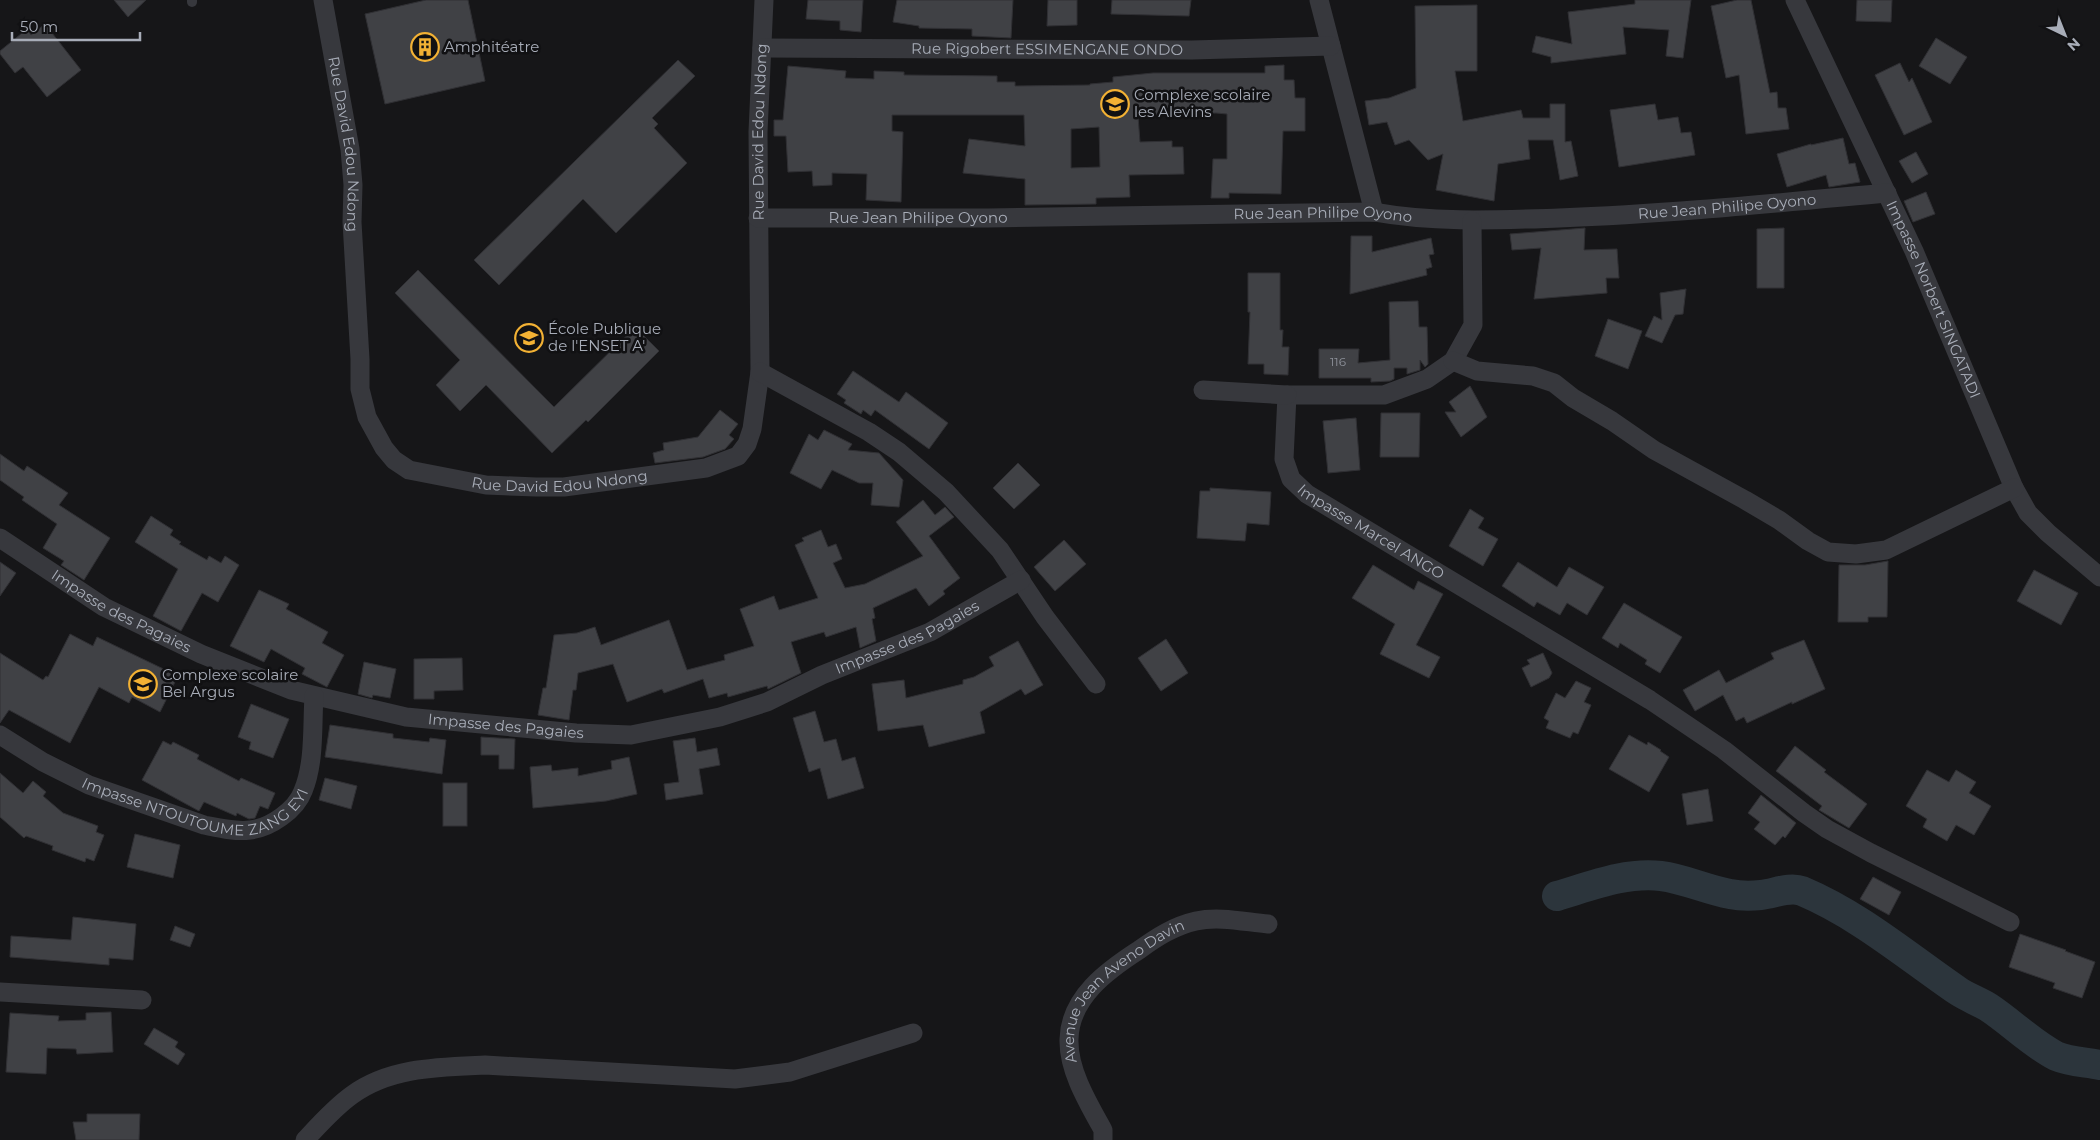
<svg xmlns="http://www.w3.org/2000/svg" width="2100" height="1140" font-family="Montserrat,sans-serif">
<rect width="100%" height="100%" fill="#161618"/>
<g fill="none" stroke-linecap="round" stroke-linejoin="round">
<path stroke="#2c353c" stroke-width="30" d="M1557,896c34,-10 68,-24 104,-20 24,3 46,14 69,18 10,2 21,2 31,1 13,-1 28,-9 41,-4 57,24 105,65 156,100 9,6 20,10 30,16 23,15 43,36 68,49 14,6 29,6 44,9"/>
</g>
<g fill="#404145" stroke="#303034" fill-rule="evenodd">
<path d="M114,0h32l-18,17z"/>
<path d="M426,0h42l17,81 -100,23 -20,-90z"/>
<path d="M808,0h55l-2,32 -21,-2v-9l-34,-2z"/>
<path d="M897,0h116l-2,38 -39,-2v-7l-53,-1v-2l-26,-4z"/>
<path d="M1048,0h29v25l-30,1z"/>
<path d="M1112,0h79l-2,16 -78,-2z"/>
<path d="M1635,0h56l-8,58 -17,-2 3,-26 -46,-3 3,27 -75,9v-6l-19,-5 4,-16 36,8 -4,-32 67,-8z"/>
<path d="M1737,0h14l19,93 7,-1 1,16h8l3,21 -43,5 -7,-59 -13,3 -15,-72z"/>
<path d="M1857,0h35l-1,22 -35,-1z"/>
<path d="M1477,5v66h-22l8,50 58,-11 2,8h27v-14h15v38l6,-1 7,35 -18,4 -7,-40h-25l2,19 -32,5 -4,37 -58,-11 7,-36 -15,6 -19,-20 -14,5 -8,-23 -18,3 -4,-24 24,-3 27,-10 -1,-82z"/>
<path d="M45,24l36,46 -34,27 -24,-30 -8,6 -15,-19v-3l27,-22 4,6z"/>
<path d="M1936,38l31,19 -17,27 -31,-18z"/>
<path d="M678,60l17,16 -43,42 6,6 -4,4 33,35 -71,70 -33,-34 -84,86 -25,-25z"/>
<path d="M1900,63l9,19 3,-4 20,44 -28,13 -29,-60z"/>
<path d="M1284,65v15h10l1,18h10v33h-22l-2,63 -52,-1v5h-18l2,-39h14v-45l-11,-1 -78,3 2,26 32,-1v6h11l1,27 -55,1 1,22 -34,1v6l-71,1v-26l-62,-6 6,-34 56,7 -1,-31h-132v16l11,1 -2,70 -35,-2 1,-26 -35,-1v12l-19,1 -1,-15 -24,1 -2,-36h-12v-16h9l5,-54 58,5 -1,7 29,1v-8l30,1v3l93,1v6h18v4l75,-1v-1l23,-2v-5l40,-4h112v-7zM1099,127l1,40 -29,1v-39z"/>
<path d="M1655,104l3,16 20,-3 3,16 10,-1 4,23 -76,12 -9,-57z"/>
<path d="M1843,138l6,26 6,-1 5,19 -31,5 -3,-12 -39,12 -10,-33 34,-10v1z"/>
<path d="M1916,152l12,22 -16,9 -13,-22z"/>
<path d="M1926,192l9,22 -22,8 -9,-21z"/>
<path d="M1585,228l-1,22 33,-1 2,29h-13l1,15 -73,6 7,-51 -29,2 -2,-16z"/>
<path d="M1784,228v60h-27v-59z"/>
<path d="M1351,236h21v16l59,-14 3,16 -5,1 3,12 -6,2 1,6 -77,19z"/>
<path d="M418,270l136,137 81,-80 24,24 -71,71 -2,-2 -34,33 -66,-68 -26,26 -24,-26 24,-25 -65,-67z"/>
<path d="M1248,273h32v57h3l-1,17h7l-1,28 -24,-1v-10h-16l2,-52h-2z"/>
<path d="M1686,289l-3,25 -8,1 -13,28 -17,-7 9,-20 8,4 -2,-27z"/>
<path d="M1418,301l1,26h8l1,37 -3,3 -5,-7v10l-13,4v-6h-13v11l-4,2 -19,1v-4h-52v-29h40l-1,14 32,-3 -1,-58z"/>
<path d="M1608,319l34,12 -14,38 -33,-13z"/>
<path d="M853,371l46,31 7,-10 42,31 -19,26 -54,-39 -4,6 -8,-6 -2,4 -17,-11 2,-3 -9,-6z"/>
<path d="M1470,386l17,31 -26,20 -16,-25h11l-7,-10z"/>
<path d="M720,410l18,14 -9,11 5,4 -9,10 -22,8 -48,6 -2,-10 11,-3 -1,-7 35,-6z"/>
<path d="M1381,413h39l-1,44h-39z"/>
<path d="M1356,418l4,52 -32,3 -5,-52z"/>
<path d="M824,430l28,14 -4,6 31,3 24,27 -4,27 -28,-2 2,-22h-14l-27,-13 -11,19 -31,-16 19,-39 9,6z"/>
<path d="M0,454l24,17 3,-5 41,27 -9,12 51,33 -26,42 -23,-15 3,-4 -21,-13 14,-24 -35,-24 2,-3 -24,-17z"/>
<path d="M1018,463l22,22 -26,24 -21,-21z"/>
<path d="M1210,488l61,4 -2,33 -22,-2 -2,18 -48,-3 3,-47h10z"/>
<path d="M923,500l12,15 10,-8 9,10 -25,19 31,42 -17,13 2,3 -16,12 -13,-18 -43,20 2,10 -3,1 4,22 -16,7 -4,-21 -30,10 -2,-5 -33,10 10,31 -33,16 -1,-3 -39,11 -1,-4 -18,5 -6,-19 -39,14 -2,-4 -35,13 -14,-38 -35,9 -2,17h-3l-4,30 -31,-5 5,-27h3l8,-53 23,-2 18,-6 6,18 68,-25 18,50 38,-10 -1,-5 30,-9 -14,-37 34,-13 5,14 39,-12 -23,-53 9,-4 -2,-3 19,-8 7,17 8,-3 6,15 -9,4 12,25 20,-4 58,-28 -27,-34z"/>
<path d="M1470,509l14,9 -6,10 20,11 -15,27 -34,-20z"/>
<path d="M151,516l22,14 -3,5 11,7 -2,2 28,16 2,-4 12,7 4,-7 14,9 -21,37 -16,-9 -21,38 -28,-15 25,-47 -43,-27z"/>
<path d="M1064,540l22,24 -31,27 -21,-24z"/>
<path d="M1888,561l-1,56h-19v5h-30l1,-57h26z"/>
<path d="M0,562l16,11 -16,23z"/>
<path d="M1518,562l39,25 12,-20 35,20 -17,28 -20,-12 -7,12 -23,-13 -3,5 -32,-21z"/>
<path d="M1373,565l41,25 4,-9 25,13 -27,51 24,12 -11,21 -49,-24 15,-30 -43,-26z"/>
<path d="M2034,570l44,23 -17,32 -44,-24z"/>
<path d="M259,590l30,14 -3,5 42,23 -6,11 22,12 -17,32 -25,-13 3,-6 -34,-19 -7,13 -34,-16z"/>
<path d="M1624,603l58,34 -22,36 -15,-9 2,-4 -27,-17 -2,5 -16,-10z"/>
<path d="M70,634l23,12 4,-9 81,39 -18,36 -28,-15 -3,6 -30,-16 -29,56 -61,-33 -9,13v-70l43,27 3,-4 2,1z"/>
<path d="M1166,639l22,34 -27,18 -23,-33z"/>
<path d="M1804,640l21,49 -33,15v-2l-45,21 -3,-6 -8,4 -13,-26 -28,16 -12,-21 36,-20 7,13 48,-24 -3,-6z"/>
<path d="M1018,641l25,44 -18,10 -4,-6 -41,23 5,21 -56,14 -6,-22 -45,6 -6,-47 32,-4 2,18 57,-14v-4l11,-3 20,-11 -5,-9z"/>
<path d="M1543,653l9,20 -3,5 -18,9 -9,-19 8,-4 -3,-4z"/>
<path d="M462,658l1,32 -29,1v8h-20v-40z"/>
<path d="M364,662l32,7 -6,29 -17,-3 -1,3 -14,-4z"/>
<path d="M1576,681l15,7 -7,14 7,3 -13,29 -5,-2 -3,6 -24,-10 3,-7 -5,-3 12,-25 9,5z"/>
<path d="M251,704l38,15 -16,39 -24,-9 2,-7 -13,-5z"/>
<path d="M815,711l9,31 12,-3 6,22 13,-4 9,31 -36,11 -8,-31 -11,4 -16,-54z"/>
<path d="M330,725l63,9v4l36,4 1,-4 16,2 -4,34 -117,-17z"/>
<path d="M1629,735l18,10 1,-3 13,8 -1,1 9,6 -20,35 -40,-23z"/>
<path d="M481,737l34,2 -1,30h-15v-14h-18z"/>
<path d="M695,738l2,14 20,-4 3,17 -21,4 4,25 -37,6 -2,-16 15,-2 -6,-41z"/>
<path d="M163,741l8,4 2,-3 26,13 -2,4 42,22 2,-3 34,15 -7,16 -8,-3 -5,12 -6,1 -12,-6 -1,3 -32,-14 -5,9 -57,-31z"/>
<path d="M1795,746l31,24 -2,2 43,32 -18,24 -30,-18 3,-4 -46,-35z"/>
<path d="M629,757l8,37 -31,7 -73,7 -3,-41 21,-2 1,6 26,-3v8l34,-7 -1,-8z"/>
<path d="M1927,770l22,12 7,-12 20,12 -7,11 22,13 -17,29 -18,-10 -9,16 -24,-14 4,-8 -21,-13z"/>
<path d="M0,773l23,20 10,-12 13,11 -3,4 20,17 35,13 -2,6 8,3 -10,26 -8,-3 -1,4 -33,-12 1,-4 -27,-10 -2,2 -24,-21z"/>
<path d="M325,778l32,8 -6,23 -32,-9z"/>
<rect x="443" y="783" width="24" height="43"/>
<path d="M1708,789l5,32 -26,4 -5,-31z"/>
<path d="M1761,795l35,28 -11,15 -2,-2 -8,9 -21,-16 6,-7 -12,-9z"/>
<path d="M135,834l45,11 -7,33 -46,-11z"/>
<path d="M1873,877l28,15 -12,23 -29,-16z"/>
<path d="M73,917l63,7 -3,36 -24,-2v7l-99,-8 1,-21 60,4z"/>
<path d="M175,926l20,8 -5,13 -20,-7z"/>
<path d="M2020,934l46,16 -1,1 30,11 -13,36 -29,-10 2,-5 -46,-16z"/>
<path d="M111,1012l2,40 -36,2 -1,-5 -29,-1 -1,26 -40,-2 4,-59 49,3 -1,5 28,-1v-7z"/>
<path d="M154,1028l24,14 -3,5 10,7 -7,11 -34,-21z"/>
<path d="M87,1114h53l-1,26h-63l-3,-18h14z"/>
</g>
<g fill="none" stroke-linecap="round" stroke-linejoin="round">
<path stroke="#37383d" stroke-width="10" d="M192,0v2"/>
<g stroke="#37383d" stroke-width="19">
<path id="s1" d="M323,0l27,149 3,36 -1,37 8,137v30l7,28 17,31 10,12 15,10 77,15 50,2h28l142,-19 32,-12 9,-12 5,-15 8,-57 -2,-240 6,-132"/>
<path d="M1319,0l55,212"/>
<path id="s2" d="M1795,0l119,251 100,237 14,25 20,20 52,44"/>
<path id="s3" d="M762,48l430,2 139,-4"/>
<path id="s4" d="M758,218h230l386,-6c61,11 123,8 185,6 109,-4 218,-15 328,-25"/>
<path id="s5" d="M1472,221l1,104 -20,36 -26,18 -43,16h-97l-3,64 7,20 16,15 343,206 74,50 80,63 23,16 44,24 139,69"/>
<path d="M1453,361l24,10 56,5 21,7 19,15 39,23 42,29 91,50 34,20 29,21 20,11 28,2 30,-4 128,-62"/>
<path d="M760,372l109,60 30,20 47,40 54,58 45,67 51,67"/>
<path d="M1203,390l84,5"/>
<path id="s6" d="M0,538l104,69 97,47 90,36 115,27 170,16 55,2 89,-18 47,-15 55,-27 108,-43 91,-52"/>
<path id="s7" d="M0,735l43,27 46,23 115,40c15,3 31,7 46,5 20,-2 46,-20 53,-39 12,-29 9,-65 11,-95"/>
<path d="M0,992l142,8"/>
<path d="M305,1140c14,-15 30,-33 47,-45 38,-28 88,-28 133,-30l250,14 55,-7 123,-39"/>
<path id="s8" d="M1103,1140v-10c-15,-27 -35,-60 -34,-91 1,-42 39,-69 70,-89 18,-13 35,-24 57,-29 23,-5 49,1 72,3"/>
</g>
</g>
<defs>
<symbol id="building-ring" viewBox="-11 -11 22 22"><circle r="9.5" fill="#111113" stroke="#f2b134" stroke-width="1.5"/><path d="M-4-6H4V6H1V3H-1V6H-4ZM-2.5-4.3h1.7v1.8h-1.7ZM.8-4.3h1.7v1.8H.8ZM-2.5-1h1.7V.8h-1.7ZM.8-1h1.7V.8H.8Z" fill="#f2b134"/></symbol>
<symbol id="school-ring" viewBox="-11 -11 22 22"><circle r="9.5" fill="#111113" stroke="#f2b134" stroke-width="1.5"/><path d="M0-5L7-2L0 1L-7-2ZM-4 1L0 2.5L4 1V4Q0 6-4 4Z" fill="#f2b134"/></symbol>
</defs>
<g fill-rule="evenodd">
<use href="#building-ring" x="409" y="31" width="32" height="32"/>
<use href="#school-ring" x="1099" y="88" width="32" height="32"/>
<use href="#school-ring" x="513" y="322" width="32" height="32"/>
<use href="#school-ring" x="127" y="668" width="32" height="32"/>
</g>
<g text-anchor="middle" stroke-width="5" stroke-linejoin="round" paint-order="stroke">
<g font-size="12" fill="#8e929b">
<text x="1338" y="366">116</text>
</g>
<g font-size="15" fill="#a8adb8" stroke="#111113" text-anchor="start">
<text x="444" y="52">Amphitéatre</text>
<text x="1134" y="100">Complexe scolaire<tspan x="1134" dy="17">les Alevins</tspan></text>
<text x="548" y="334">École Publique<tspan x="548" dy="17">de l'ENSET A'</tspan></text>
<text x="162" y="680">Complexe scolaire<tspan x="162" dy="17">Bel Argus</tspan></text>
</g>
<g font-size="15" fill="#a8adb8" stroke="#111113">
<text dy="5" stroke="none"><textPath href="#s3" startOffset="285">Rue Rigobert ESSIMENGANE ONDO</textPath></text>
<text dy="5" stroke="none"><textPath href="#s1" startOffset="1152">Rue David Edou Ndong</textPath></text>
<text dy="5" stroke="none"><textPath href="#s1" startOffset="146">Rue David Edou Ndong</textPath></text>
<text dy="5" stroke="none"><textPath href="#s4" startOffset="970">Rue Jean Philipe Oyono</textPath></text>
<text dy="5" stroke="none"><textPath href="#s4" startOffset="160">Rue Jean Philipe Oyono</textPath></text>
<text dy="5" stroke="none"><textPath href="#s4" startOffset="565">Rue Jean Philipe Oyono</textPath></text>
<text dy="5" stroke="none"><textPath href="#s2" startOffset="330">Impasse Norbert SINGATADI</textPath></text>
<text dy="5" stroke="none"><textPath href="#s1" startOffset="642">Rue David Edou Ndong</textPath></text>
<text dy="5" stroke="none"><textPath href="#s5" startOffset="501">Impasse Marcel ANGO</textPath></text>
<text dy="5" stroke="none"><textPath href="#s6" startOffset="142">Impasse des Pagaies</textPath></text>
<text dy="5" stroke="none"><textPath href="#s6" startOffset="968">Impasse des Pagaies</textPath></text>
<text dy="5" stroke="none"><textPath href="#s6" startOffset="548">Impasse des Pagaies</textPath></text>
<text dy="5" stroke="none"><textPath href="#s7" startOffset="218">Impasse NTOUTOUME ZANG EYI</textPath></text>
<text dy="5" stroke="none"><textPath href="#s8" startOffset="181">Avenue Jean Aveno Davin</textPath></text>
</g>
</g>
<g transform="translate(2065 35) rotate(137)" stroke="#111113" stroke-width="4" paint-order="stroke">
<path d="M0-4L9 19L0 12L-9 19Z" fill="#a8adb8"/>
<text y="-8" font-size="14" font-weight="bold" text-anchor="middle" fill="#a8adb8">N</text>
</g>
<path d="M12 32v8h128v-8" fill="none" stroke="#a8adb8" stroke-width="2.5"/>
<text x="20" y="32" font-size="15" fill="#a8adb8" stroke="#111113" stroke-width="4" paint-order="stroke">50 m</text>
</svg>
